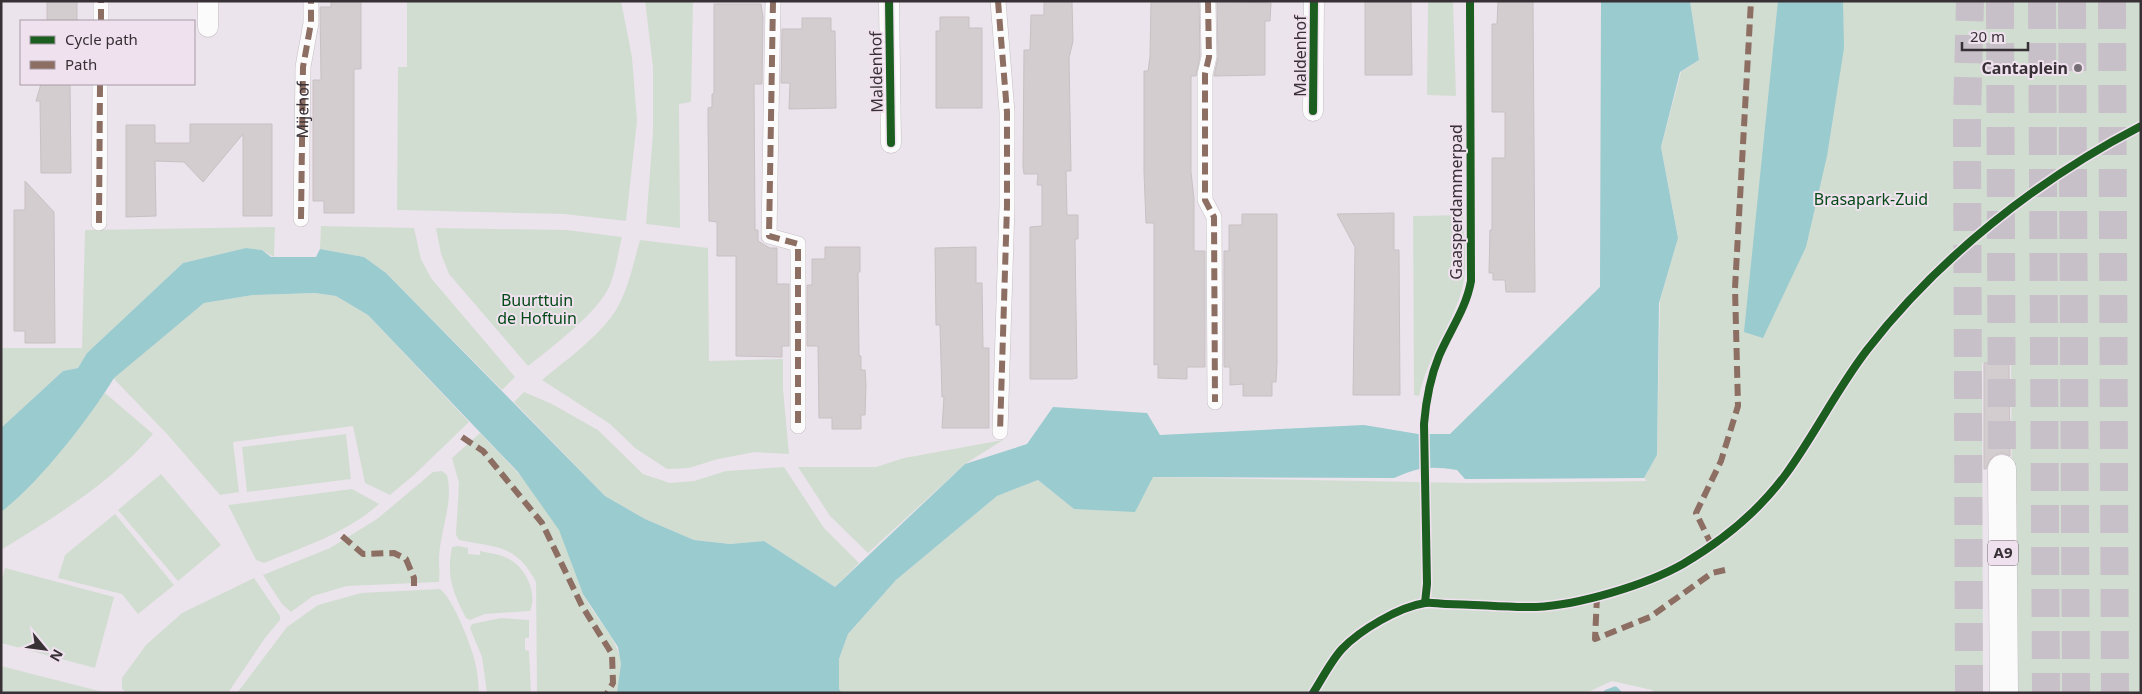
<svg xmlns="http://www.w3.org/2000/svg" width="2142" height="694" font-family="'Noto Sans',sans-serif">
<rect width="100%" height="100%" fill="#ece4ec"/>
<g fill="#d2ddd2">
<path d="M407,1h214l11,56 5,64 -11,100 -62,-7 -167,-4 1,-143h9z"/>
<path d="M645,1h48l-2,101 -12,2 1,124 -34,-4 7,-92v-65z"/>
<path d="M1428,1h25l3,95 -29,-1z"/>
<path d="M1690,1h451l-1,692h-127l-2,-331 -29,1 1,330h-329l-2,-3 -40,-9 -26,12h-744l-3,-4v-30l9,-25 48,-54 101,-84 41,-16 36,29 78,-32 317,6 178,-2 -3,-3 13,-23 3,-155 18,-63 -17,-90 20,-75 18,-12z"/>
<path d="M1463,215c1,25 6,57 -3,81 -12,35 -32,61 -41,100l-5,-1 -1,-179z"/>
<path d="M321,226l93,2 7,31 10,19 84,99 -13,13 -116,-117 -22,-16 -44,-8z"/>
<path d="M275,227l-1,30 -12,-7 -16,-2 -63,15 -96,90 -9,15 -15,3 -62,57v-80h81l3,-118z"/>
<path d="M436,228l131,2 55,7c-4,16 -6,33 -12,48 -11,27 -59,63 -82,81l-79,-92 -8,-20z"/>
<path d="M640,240l68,8 1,113 74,-2v30l6,65 -34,-2 -37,7 -29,9 -22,1 -32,-21 -25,-24 -68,-44c25,-21 54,-41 72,-67 14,-21 19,-49 26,-73z"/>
<path d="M315,293l21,3 32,19 101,107 -54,52 -25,21 -25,-12 -12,-57 -120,16 6,50 -19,3 -53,-61 -54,-56 91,-75 49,-8z"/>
<path d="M524,392l28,12 46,26 45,44 27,9 24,-2 32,-10 58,-4 40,61 35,35 -24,24 -71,-46 -34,3 -36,-4 -49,-21 -40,-23 -91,-94z"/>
<path d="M105,393l48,41c-41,48 -98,83 -152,116v-38l42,-40z"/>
<path d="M480,433c27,29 64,63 80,99 9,19 14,41 23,61 15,34 52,56 34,100h-80l-1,-111c-20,-38 -39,-34 -77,-42l-3,-5 3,-52 -7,-25z"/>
<path d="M346,434l5,45 -104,13 -5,-45z"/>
<path d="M1003,440l-38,24 -97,89 -38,-37 -32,-49h78l28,-9z"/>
<path d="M442,471l5,4c7,27 -7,56 -8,83 0,9 1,15 0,24l-92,4 -34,10 -22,16 -9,-8 -19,-29 67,-27 47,-29 56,-47z"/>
<path d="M161,474l60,71 -43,36 -60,-71z"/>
<path d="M352,489l27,15c-32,29 -76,43 -115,59l-8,-3 -28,-55z"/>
<path d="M115,514l59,71 -36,29 -16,-20 -64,-16 7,-23z"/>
<path d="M458,546l10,2v6l12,1v-4c9,2 19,3 27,7 18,8 31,34 23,53l-45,3 -15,6 -4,-2c-13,-26 -20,-41 -14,-71z"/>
<path d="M5,568l109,29 -19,71 -94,-25v-61z"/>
<path d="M254,578l26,38v4l-15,18 -37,55h-101l-5,-4v-11l24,-33 36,-32z"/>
<path d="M440,589c13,9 33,60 36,77 2,8 2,18 3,27h-242l50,-66 31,-22 43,-12z"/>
<path d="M501,618l28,2v18h-4v12l4,1 2,42h-44l-5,-36 -12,-29 2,-4z"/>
<path d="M1,666l106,27 -106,-1z"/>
</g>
<g fill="#99cbcf">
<path d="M1601,1h89l9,59 -19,12 -19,75 17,91 -19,65 -2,152 -13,23 -179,1 -8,-9c-28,-4 -37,-3 -63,8l-241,-1 -18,35 -61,-3 -36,-29 -41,16 -101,84 -48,54 -9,25v30l3,4h-225l4,-29 -3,-17 -35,-53 -24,-64 -41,-58 -150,-157 -32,-19 -21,-3 -62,2 -49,8 -90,75c-25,41 -75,105 -113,134v-84l62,-57 15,-3 9,-15 96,-90 63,-15 16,2 9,7h45l4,-8 44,8 22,16 219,223 40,23 49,21 36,4 34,-3 71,46 130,-123 62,-20 26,-37 94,6 13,22 204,-10 54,9h32l150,-147z"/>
<path d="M1778,1h65l1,47 -17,108 -21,91 -43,91 -19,-6z"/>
</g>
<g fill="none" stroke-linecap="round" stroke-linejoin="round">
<path stroke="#99cbcf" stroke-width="7" d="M1607,693l8,-3 3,3"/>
</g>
<g fill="#d4cdcf" stroke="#c8c0c2">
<rect x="47" y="1" width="30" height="20"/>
<path d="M331,1h30v68h-7v144h-30v-12h-11v-121h8l-1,-73h11z"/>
<path d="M1044,1h28l1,40 -4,17 2,113h-5l1,44h11v24h-3l2,139 -5,1h-42v-152l12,-1v-41h-5l1,-11h-14l-1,-8 1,-116h6l1,-35h13z"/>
<path d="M1151,1h48l1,55 -4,20h-5v96l3,27v52h11v116h-18v12l-29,-1v-14l-4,1v-142h-8l-2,-51v-101h4l2,-14z"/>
<path d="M1217,1l54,2 -1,18h-5v54l-51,1 4,-19z"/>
<path d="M1365,1h46l1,74h-47z"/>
<path d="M1498,1h35l2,291h-29l-1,-12h-12v-7h-4l1,-43h2v-72h13v-46h-13v-88h5z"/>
<path d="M714,4h47l2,13 -1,67h-8l1,146h3v11l12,7h7v36h12v62h-7v11l-46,-1v-100h-19v-34l-8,-1 -1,-101v-12l4,-1v-13h2z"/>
<path d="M940,17h29v11h13v80h-46v-77h4z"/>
<path d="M802,18h29v13h4l1,77 -47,1 1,-26h-9l1,-54h20z"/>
<path d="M41,84h29l1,89h-30l-1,-72h-4z"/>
<path d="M190,124h82v92h-29v-82l-40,48 -19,-20 -29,-1 1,55 -30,1v-92h29v18h35z"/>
<path d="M25,181l29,31 1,131h-30v-12h-11v-121h11z"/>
<path d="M1394,213v37h5l1,145h-47l2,-148 -18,-33z"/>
<path d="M1242,214h35v149l-1,19h-4v14h-29v-12l-13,1v-18h-6v-116h5v-26h13z"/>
<path d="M825,247h35v25h-2l1,84h2v14h4l1,15 -1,30h-4v14h-29v-11h-13l-1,-72h-11v-61h5v-26h13z"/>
<path d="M976,247v36h6l1,65h6v80h-47l2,-31h-2l-2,-72h-4l-1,-77z"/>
<path d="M2009,362l1,94 -8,-3 -7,2 -6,6 -3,8h-2v-106z"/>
</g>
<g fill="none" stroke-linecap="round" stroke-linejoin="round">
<g stroke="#c8c0c8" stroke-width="28" stroke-dasharray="28 14" stroke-linecap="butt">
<path d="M2000,1l2,468"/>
<path d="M2042,1l4,692"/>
<path d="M2072,1l4,692"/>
<path d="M2112,1l3,692"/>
<path d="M1969,693l-2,-577 3,-115"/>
</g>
<defs>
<g id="pedestrian">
<path d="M773,1l-4,235 29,8v182"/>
<path d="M998,1l9,111v94l-7,226"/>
<path d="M1208,1l1,56 -4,17v126l9,17 1,185"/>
<path d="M101,21v-20"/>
<path id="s1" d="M301,219l2,-152 8,-44v-22"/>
<path d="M99,223l1,-139"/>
</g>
<g id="minor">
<path d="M208,1v26"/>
<path d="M889,1l2,142"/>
<path d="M1313,111l1,-110"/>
</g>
<path id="motorway" d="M2002,469l2,224"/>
</defs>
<use href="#pedestrian" stroke="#c4bfc4" stroke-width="16"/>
<use href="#minor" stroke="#c4bfc4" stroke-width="21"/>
<use href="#motorway" stroke="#c4bfc4" stroke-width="29"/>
<use href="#pedestrian" stroke="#fcfbfc" stroke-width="15"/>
<use href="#minor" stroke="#fcfbfc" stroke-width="20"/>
<use href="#motorway" stroke="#fcfbfc" stroke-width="28"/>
<g stroke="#8d6e63" stroke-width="6" stroke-dasharray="12 6" stroke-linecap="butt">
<path d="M773,1l-4,235 29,8v182"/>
<path d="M998,1l9,111v94l-7,226"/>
<path d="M1208,1l1,56 -4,17v126l9,17 1,185"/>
<path d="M101,21v-20"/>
<path d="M301,219l2,-152 8,-44v-22"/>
<path d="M99,223l1,-139"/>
<path d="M462,437l21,14 59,72 40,83 30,48 1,29 -6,10"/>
<path d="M342,536l21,18 31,-1 12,6 8,19v8"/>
<path d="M1712,546l-16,-33 25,-52 17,-55 -3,-118 16,-287"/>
<path d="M1597,596l-2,43 55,-22 62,-44 13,-3"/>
</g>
<defs>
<g id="cycleway">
<path d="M889,1l2,142"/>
<path d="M1313,111l1,-110"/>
<path d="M1425,603l2,-19 -3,-160c2,-24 6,-46 15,-68 11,-26 27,-47 32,-75l-1,-280"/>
<path d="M1313,693c9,-14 18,-32 29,-44 18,-19 57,-42 83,-46 6,-1 14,1 21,1 30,0 61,4 90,3 43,-2 110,-22 147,-43 39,-23 76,-53 103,-90 29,-40 51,-85 81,-124 72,-93 170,-170 274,-224"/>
</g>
</defs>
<use href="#cycleway" stroke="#f0e1ef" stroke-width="11"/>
<use href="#cycleway" stroke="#1b5e20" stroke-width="8"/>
</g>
<circle fill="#767076" stroke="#f0e1ef" stroke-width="2" cx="2078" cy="68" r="5"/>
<g text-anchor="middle" stroke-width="4" stroke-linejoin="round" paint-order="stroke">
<rect fill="#f0e1ef" stroke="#6e666e" stroke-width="1" x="1988" y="540.5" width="30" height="25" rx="4"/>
<g font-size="15" font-weight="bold" fill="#373136">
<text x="2003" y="558">A9</text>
</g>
<g font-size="16" fill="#373136" stroke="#f0e1ef">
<text transform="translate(1300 56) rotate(-90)" y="6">Maldenhof</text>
<text transform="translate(876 72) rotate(-91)" y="6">Maldenhof</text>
<text dy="6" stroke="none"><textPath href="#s1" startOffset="109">Mijehof</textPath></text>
<text transform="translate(1456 202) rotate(-90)" y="6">Gaasperdammerpad</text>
</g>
<g font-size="16" font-weight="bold" fill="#373136" stroke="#f0e1ef" text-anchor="end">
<text x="2068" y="74">Cantaplein</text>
</g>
<g font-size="16" fill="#034a17" stroke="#f0e1ef">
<text x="1871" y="205">Brasapark-Zuid</text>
<text x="537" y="306">Buurttuin<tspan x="537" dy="18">de Hoftuin</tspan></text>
</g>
</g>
<rect width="2142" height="694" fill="none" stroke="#373136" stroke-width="5"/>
<rect x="20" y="20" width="175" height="65" fill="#f0e1ef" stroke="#a69ba5"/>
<rect x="30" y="36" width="25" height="8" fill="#1b5e20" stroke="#a69ba5"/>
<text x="65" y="45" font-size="15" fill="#373136">Cycle path</text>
<rect x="30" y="61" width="25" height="8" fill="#8d6e63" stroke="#a69ba5"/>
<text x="65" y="70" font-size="15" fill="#373136">Path</text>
<g transform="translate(45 649) rotate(119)" stroke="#f0e1ef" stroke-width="4" paint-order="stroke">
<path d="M0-4L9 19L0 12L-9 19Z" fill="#373136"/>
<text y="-8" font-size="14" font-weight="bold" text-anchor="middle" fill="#373136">N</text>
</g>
<path d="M1962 42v8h66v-8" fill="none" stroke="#373136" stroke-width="2.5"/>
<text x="1970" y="42" font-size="15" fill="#373136" stroke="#f0e1ef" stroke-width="4" paint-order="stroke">20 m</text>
</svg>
